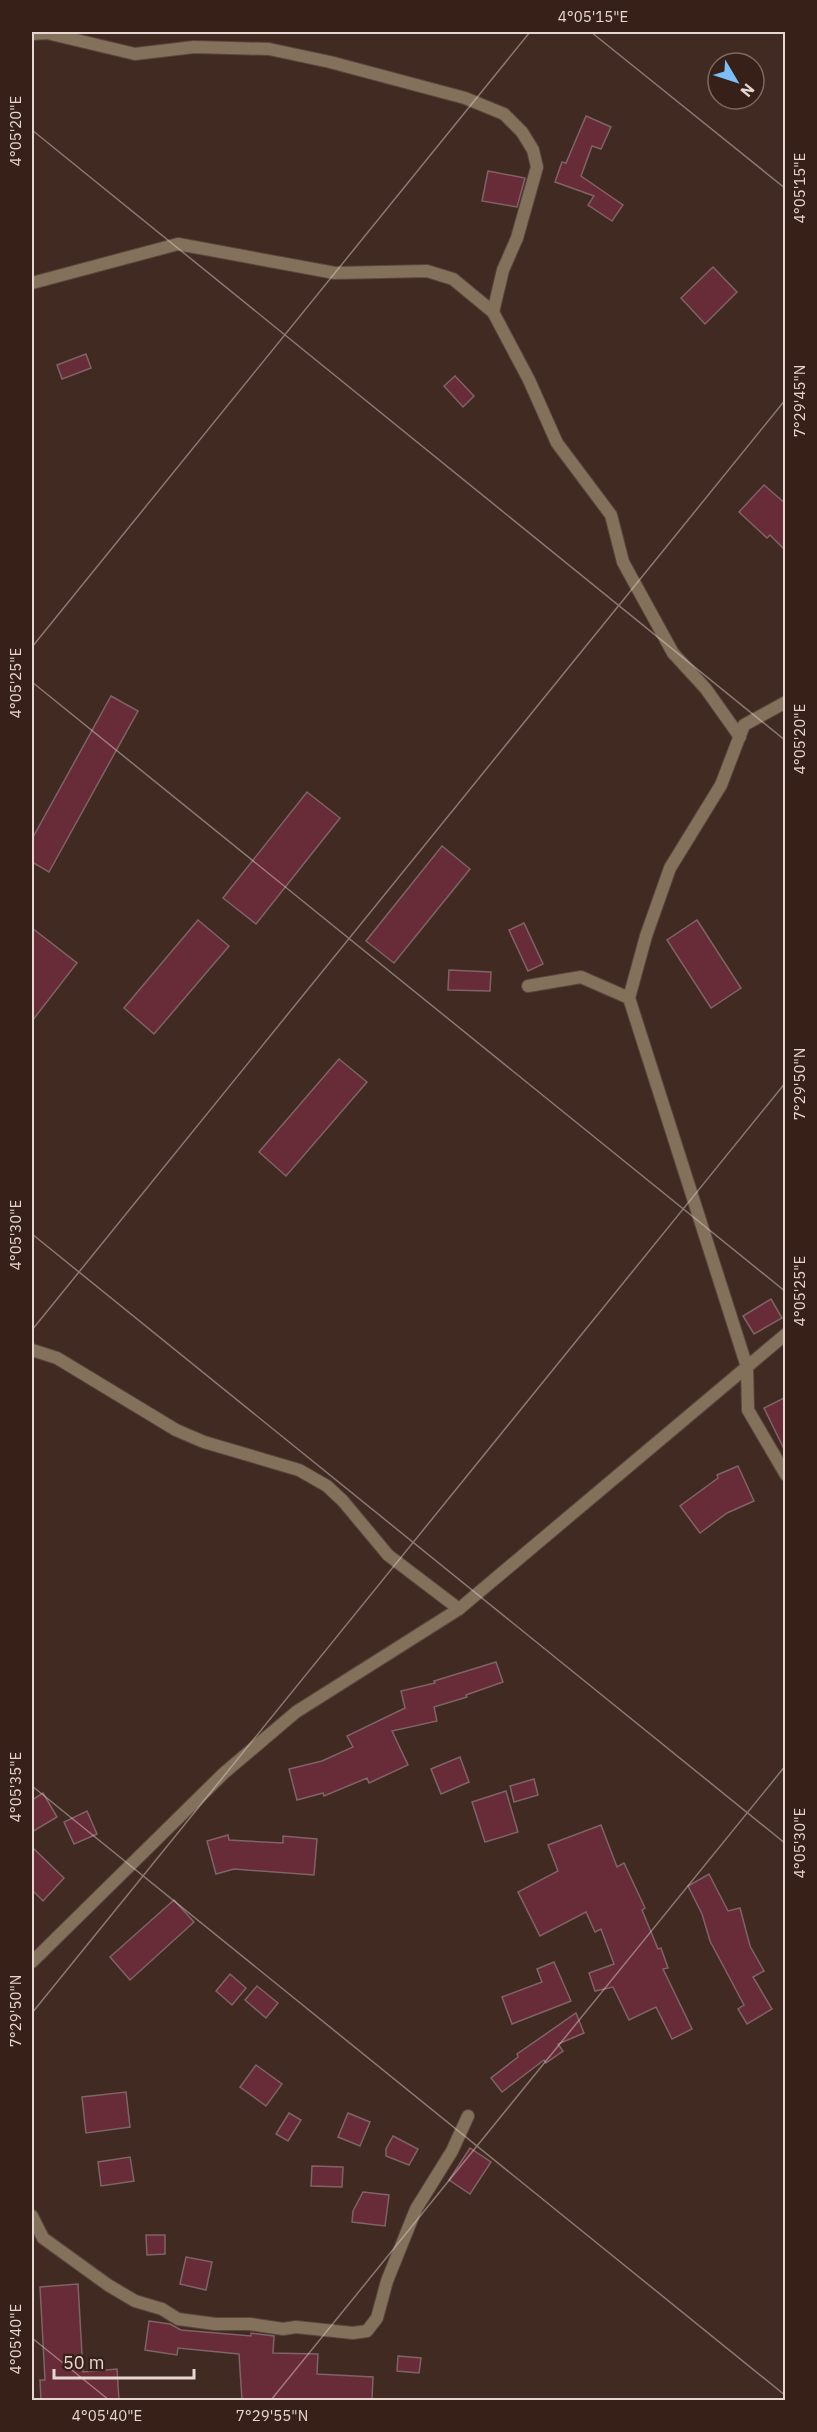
<svg xmlns="http://www.w3.org/2000/svg" width="817" height="2432" font-family="'IBM Plex Sans',sans-serif">
<rect width="100%" height="100%" fill="#402a22"/>
<g fill="#682b38" stroke="#7f6367" stroke-width="1.5">
<path d="M586,116l25,11 -10,22 -9,-3 -11,30 42,29 -11,16 -24,-16 6,-9 -39,-14 7,-20 4,1z"/>
<path d="M488,171l37,7 -8,29 -35,-6z"/>
<path d="M713,267l24,25 -32,32 -24,-26z"/>
<path d="M86,354l5,14 -29,11 -5,-14z"/>
<path d="M455,376l19,20 -11,11 -19,-21z"/>
<path d="M764,485l22,19v47l-16,-16 -3,3 -28,-26z"/>
<path d="M111,696l27,15 -89,161 -17,-10v-23z"/>
<path d="M307,792l33,26 -84,106 -33,-26z"/>
<path d="M442,846l28,23 -76,94 -28,-22z"/>
<path d="M198,920l31,26 -75,88 -30,-26z"/>
<path d="M697,920l44,68 -30,20 -44,-68z"/>
<path d="M524,923l19,41 -15,7 -19,-41z"/>
<path d="M32,928l45,35 -45,58z"/>
<path d="M449,970l42,2 -1,19 -42,-1z"/>
<path d="M339,1059l28,23 -81,94 -27,-24z"/>
<path d="M771,1299l11,19 -28,16 -11,-18z"/>
<path d="M786,1397v56l-22,-45z"/>
<path d="M738,1466l16,35 -27,12 -27,20 -20,-27 38,-28 -1,-3z"/>
<path d="M496,1662l7,20 -37,13 1,2 -33,10 3,14 -45,10 16,34 -39,18 -2,-5 -43,18 -1,-3 -26,7 -8,-31 33,-8 31,-14 -6,-11 58,-28 -4,-17 34,-8 -1,-2z"/>
<path d="M460,1757l9,25 -28,12 -10,-25z"/>
<path d="M534,1779l4,16 -24,7 -4,-16z"/>
<path d="M506,1791l12,41 -33,10 -13,-40z"/>
<path d="M43,1793l14,24 -25,15v-32z"/>
<path d="M87,1811l10,23 -23,10 -10,-22z"/>
<path d="M601,1825l16,42 7,-4 21,45 -3,2 16,39 3,-1 7,20 -5,1 29,60 -20,10 -16,-32 -27,13 -16,-33 -18,4 -6,-18 25,-9 -13,-35 -6,3 -9,-20 -46,24 -22,-44 40,-21 -10,-26z"/>
<path d="M228,1835l1,5 54,3v-7l34,3 -3,36 -80,-6 -18,5 -9,-33z"/>
<path d="M32,1847l32,31 -21,23 -11,-11z"/>
<path d="M709,1874l19,37 12,-3 10,38 14,25 -11,6 19,32 -25,15 -9,-15 6,-4 -34,-64 -8,-27 -14,-28z"/>
<path d="M174,1900l20,22 -64,58 -20,-23z"/>
<path d="M554,1962l17,39 -59,23 -10,-27 40,-15 -5,-13z"/>
<path d="M230,1974l16,14 -14,17 -16,-14z"/>
<path d="M257,1986l21,17 -12,15 -21,-18z"/>
<path d="M576,2013l8,20 -26,11 5,7 -17,12 -2,-3 -42,32 -11,-14 27,-21 -1,-3z"/>
<path d="M256,2065l26,19 -16,22 -26,-19z"/>
<path d="M126,2092l4,35 -44,6 -4,-36z"/>
<path d="M289,2113l12,7 -13,21 -12,-7z"/>
<path d="M348,2113l22,9 -10,24 -22,-9z"/>
<path d="M393,2136l25,13 -9,16 -23,-9v-7z"/>
<path d="M470,2148l21,14 -21,32 -21,-14z"/>
<path d="M130,2157l4,24 -33,5 -3,-24z"/>
<path d="M312,2166l31,1 -1,20 -31,-1z"/>
<path d="M363,2192l26,3 -4,31 -33,-4 1,-11z"/>
<path d="M146,2235h19v19l-18,1z"/>
<path d="M186,2257l26,5 -6,28 -26,-6z"/>
<path d="M78,2284l5,88 34,-3 2,31h-78l-1,-20h5l-5,-93z"/>
<path d="M149,2321l21,3 11,6 70,6v-3l23,3 -1,17 45,1 -1,20 56,3 -1,23h-130l-3,-46 -61,-6 -1,7 -32,-5z"/>
<path d="M398,2356l23,2 -2,15 -22,-2z"/>
</g>
<g fill="none" stroke-linecap="round" stroke-linejoin="round">
<defs>
<g id="street">
<path d="M32,34l15,-1 88,21 59,-7 75,2 61,13 135,36 39,16 18,18 11,18 4,17 -20,71 -14,32 -10,42"/>
<path d="M32,283l146,-39 157,29 92,-2 26,8 40,33 36,68 28,63 54,72 12,47 50,91 33,36 34,48"/>
<path d="M528,986l53,-9 48,21 118,369 1,43 38,65"/>
<path d="M629,998l17,-62 24,-68 51,-83 23,-60 42,-23"/>
<path d="M32,1350l25,8 119,72 28,12 95,28 28,16 16,15 45,54 71,54"/>
<path d="M32,1962l192,-189 72,-61 163,-103 327,-275"/>
<path d="M32,2216l11,22 65,47 27,16 27,8 16,10 37,5h35l33,5 13,-2 57,6 14,-2 10,-13 10,-37 29,-72 36,-58 16,-35"/>
</g>
</defs>
<use href="#street" stroke="#5b463e" stroke-width="14"/>
<use href="#street" stroke="#84715b" stroke-width="12"/>
</g>
<path fill="none" stroke="#e7d7d2" stroke-width="1.5" stroke-opacity="0.45" d="M591,32l195,157M32,130l754,611M32,647l498,-615M32,682l754,610M32,1234l754,610M32,1330l754,-931M32,1786l754,610M32,2013l754,-931M32,2338l77,62M271,2400l515,-635"/>
<rect width="817" height="2432" fill="none" stroke="#362018" stroke-width="66"/>
<g transform="translate(736 81) rotate(129)"><circle r="28" fill="#362018" stroke="#7d6962" stroke-width="1.5"/>
<path d="M0-4.5L10 22L0 15L-10 22Z" fill="#7bbef8"/>
<text y="-9" font-size="16" font-weight="bold" text-anchor="middle" fill="#e7d7d2">N</text>
</g>
<path d="M54 2369v9h140v-9" fill="none" stroke="#e7d7d2" stroke-width="3"/>
<text x="63" y="2369" font-size="18" fill="#e7d7d2" stroke="#362018" stroke-width="4.5" paint-order="stroke">50 m</text>
<rect x="33" y="33" width="751" height="2366" fill="none" stroke="#e7d7d2" stroke-width="2"/>
<g font-size="15" text-anchor="middle" fill="#e7d7d2">
<text x="593" y="22">4°05'15"E</text>
<text transform="translate(16 131) rotate(-90)" y="5">4°05'20"E</text>
<text transform="translate(800 188) rotate(-90)" y="5">4°05'15"E</text>
<text transform="translate(800 401) rotate(-90)" y="5">7°29'45"N</text>
<text transform="translate(16 683) rotate(-90)" y="5">4°05'25"E</text>
<text transform="translate(800 739) rotate(-90)" y="5">4°05'20"E</text>
<text transform="translate(800 1084) rotate(-90)" y="5">7°29'50"N</text>
<text transform="translate(16 1235) rotate(-90)" y="5">4°05'30"E</text>
<text transform="translate(800 1291) rotate(-90)" y="5">4°05'25"E</text>
<text transform="translate(16 1787) rotate(-90)" y="5">4°05'35"E</text>
<text transform="translate(800 1843) rotate(-90)" y="5">4°05'30"E</text>
<text transform="translate(16 2011) rotate(-90)" y="5">7°29'50"N</text>
<text transform="translate(16 2339) rotate(-90)" y="5">4°05'40"E</text>
<text x="107" y="2421">4°05'40"E</text>
<text x="272" y="2421">7°29'55"N</text>
</g>
</svg>
